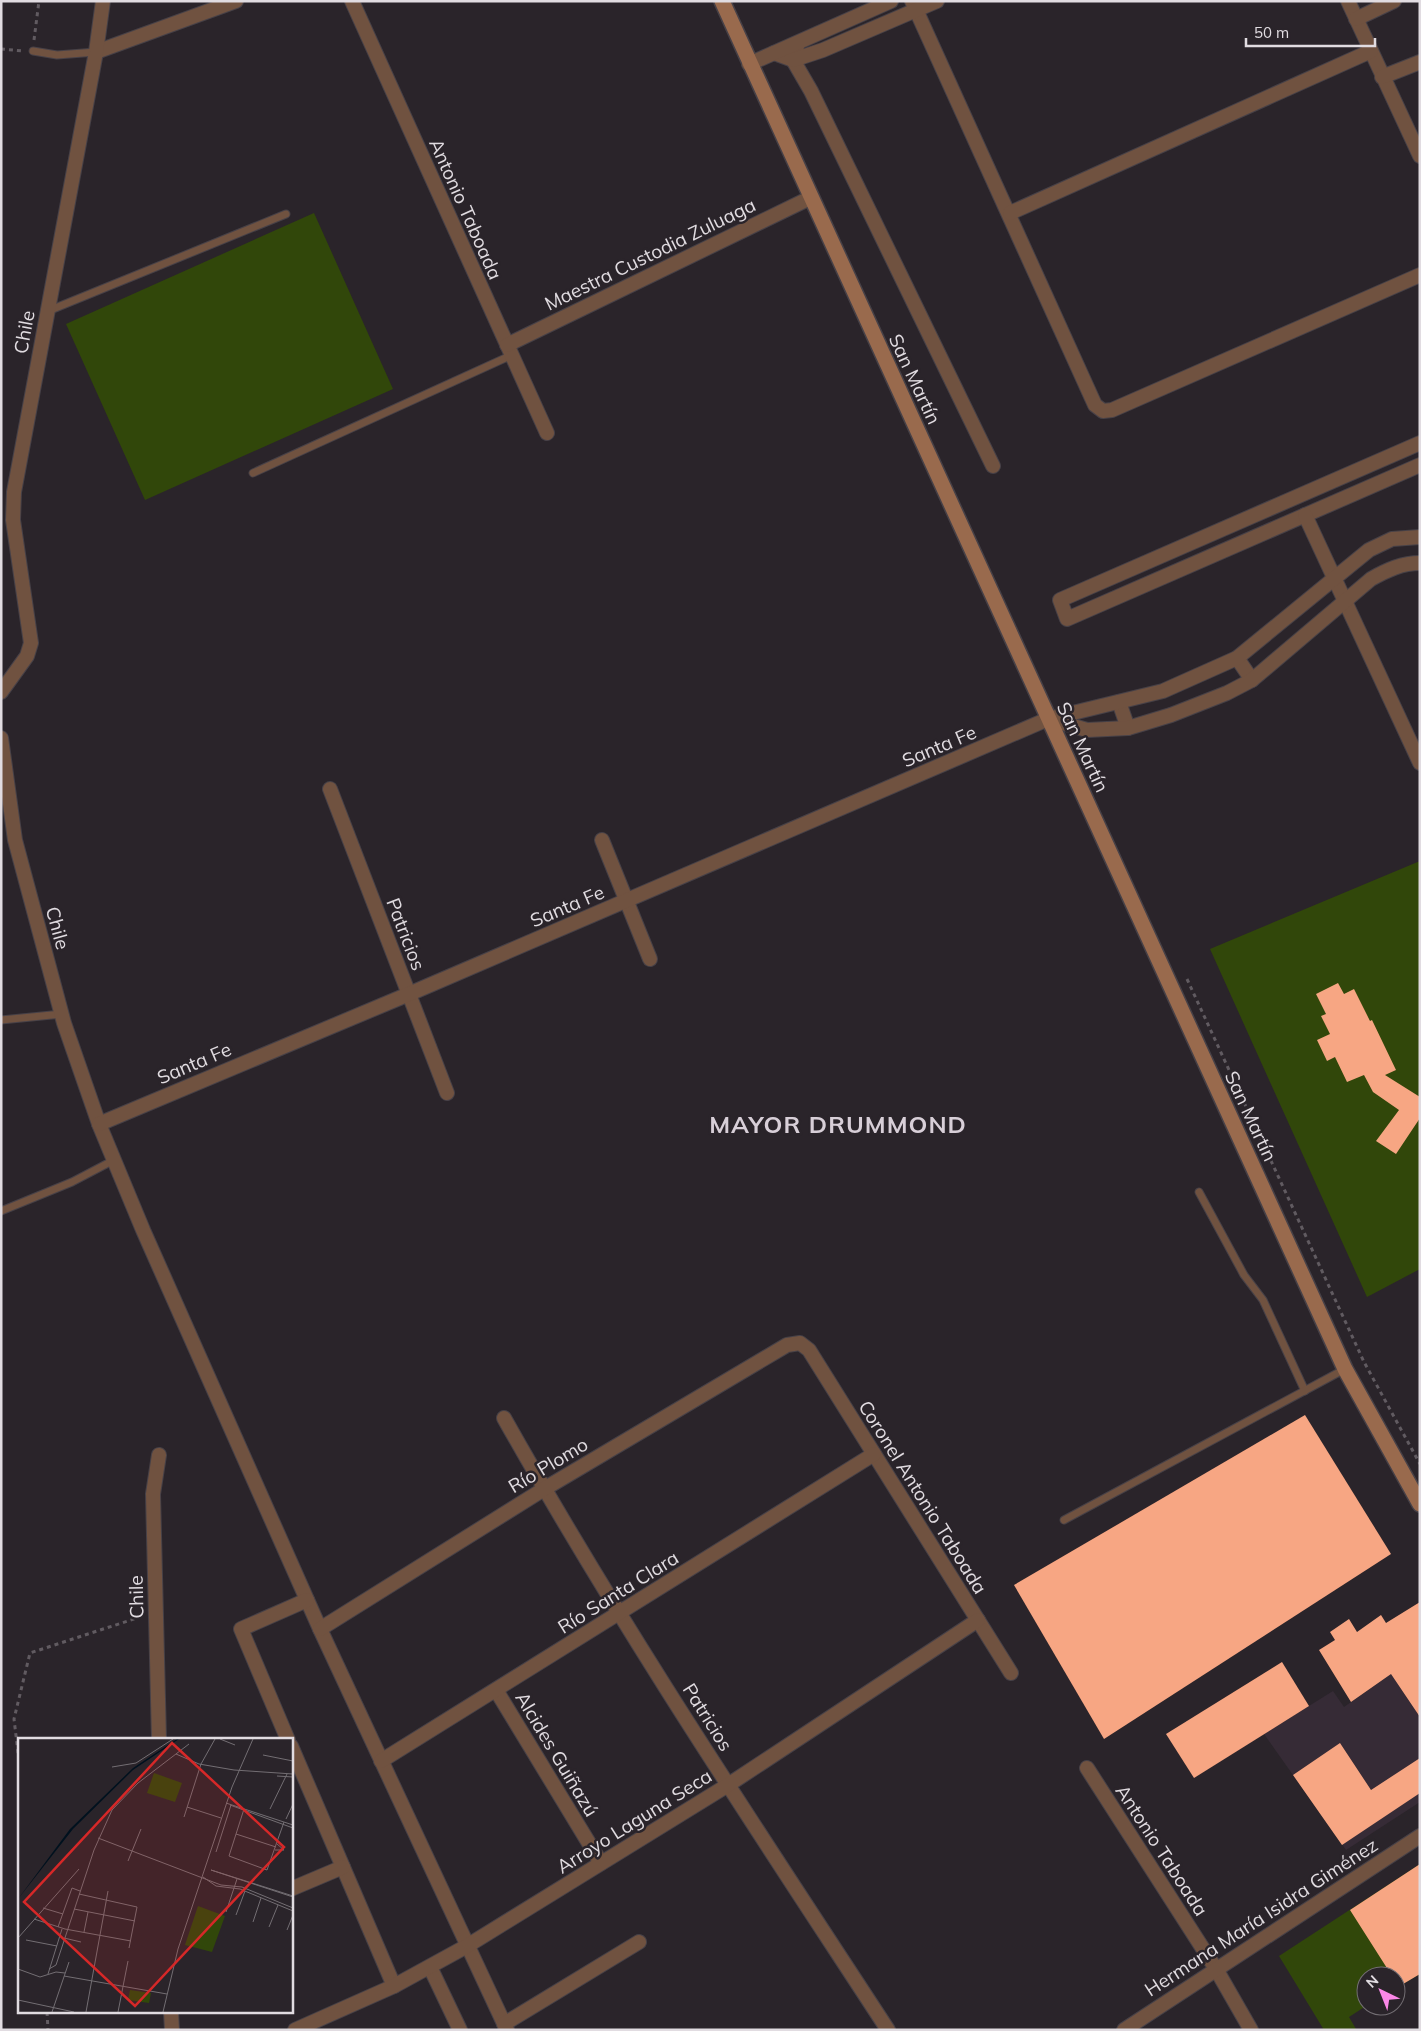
<svg xmlns="http://www.w3.org/2000/svg" width="1421" height="2031" font-family="Mulish,sans-serif">
<rect width="100%" height="100%" fill="#2a242a"/>
<path fill="#362b36" d="M1420,1635v167l-74,48 -82,-116 69,-43 11,16 44,-31z"/>
<g fill="#31470a">
<path d="M314,213l79,176 -248,111 -79,-176z"/>
<path d="M1420,861v408l-53,28 -157,-348z"/>
<path d="M1420,1864v110l-24,14v-12h-30v30l-17,11 7,12 -32,1 -45,-74z"/>
</g>
<g fill="#f7a683">
<path d="M1338,983l6,11 10,-5 16,32 2,-1 24,50 -11,5 35,22v21l-24,36 -20,-13 23,-31 -26,-18 -9,-17 -17,7 -12,-25 -8,4 -10,-21 13,-6 -9,-18 5,-2 -10,-20z"/>
<path d="M1305,1415l86,139 -287,185 -90,-154z"/>
<path d="M1420,1602v115l-29,-43 -40,28 -32,-52 16,-10 -5,-8 19,-13 8,13 24,-17 5,8z"/>
<path d="M1282,1662l27,44 -115,72 -28,-44z"/>
<path d="M1340,1743l31,47 49,-32v35l-78,52 -49,-70z"/>
<path d="M1420,1864v110l-22,13 -2,-11h-4l-42,-66z"/>
</g>
<g fill="none" stroke-linecap="round" stroke-linejoin="round">
<defs>
<g id="lane">
<path d="M33,51l24,4 39,-3"/>
<path d="M48,311l238,-97"/>
<path d="M253,473l259,-118"/>
<path d="M1,1020l61,-6"/>
<path d="M1199,1192l45,83 19,25 42,91"/>
<path d="M1,1211l71,-29 42,-22"/>
<path d="M1064,1520l281,-151"/>
</g>
<g id="street">
<path d="M352,1l195,432"/>
<path d="M912,1l183,404 8,6 9,-1 308,-135"/>
<path d="M1348,1l72,155"/>
<path d="M1356,19l38,-18"/>
<path d="M798,43l-5,17 18,31 182,375"/>
<path d="M96,52l140,-51"/>
<path d="M774,53l19,7 30,-10 114,-49"/>
<path d="M749,64l142,-63"/>
<path d="M1382,77l38,-15"/>
<path d="M1010,213l361,-162"/>
<path d="M507,345l303,-147"/>
<path d="M1420,443l-360,157 7,19 353,-154"/>
<path d="M1305,515l115,248"/>
<path d="M1237,658l15,22"/>
<path d="M1,692l26,-36 4,-13 -18,-123 1,-28 82,-440 7,-51"/>
<path d="M1119,702l9,26"/>
<path d="M1049,719l38,11 41,-2 43,-13 56,-22 25,-13 119,-101c16,-9 31,-16 49,-16"/>
<path d="M1,738l14,102 49,183 35,101 44,106 177,399 187,401"/>
<path d="M330,789l117,304"/>
<path d="M602,840l48,119"/>
<path d="M99,1124l310,-130 639,-275 115,-28 74,-33 132,-108 23,-11 28,-2"/>
<path d="M504,1418c118,210 252,410 384,612"/>
<path d="M159,1455l-6,39 6,246"/>
<path d="M320,1629l224,-140 243,-144 13,-2 9,7 202,323"/>
<path d="M496,1690l105,173"/>
<path d="M288,1740l-47,-111 66,-29"/>
<path d="M291,1746l103,240"/>
<path d="M381,1761l493,-307"/>
<path d="M1087,1768l129,201 35,61"/>
<path d="M291,1889l52,-22"/>
<path d="M430,1967l30,63"/>
<path d="M171,2012l1,18"/>
<path d="M504,2024l135,-82"/>
<path d="M295,2030l99,-44 73,-40 261,-161 250,-165"/>
<path d="M1124,2030l296,-194"/>
</g>
<path id="secondary" d="M722,1l623,1368 75,135"/>
</defs>
<use href="#lane" stroke="#474147" stroke-width="9"/>
<use href="#street" stroke="#474147" stroke-width="16"/>
<use href="#secondary" stroke="#474147" stroke-width="18"/>
<g stroke="#615b61" stroke-width="3" stroke-dasharray="4 4" stroke-linecap="butt">
<path d="M34,40l5,-39"/>
<path d="M1,49l22,2"/>
<path d="M1187,979l177,383 56,102"/>
<path d="M19,1761l-5,-42 16,-66 113,-37"/>
<path d="M47,2012l1,18"/>
</g>
<use href="#lane" stroke="#705240" stroke-width="7"/>
<use href="#street" stroke="#705240" stroke-width="14"/>
<use href="#secondary" stroke="#996a4d" stroke-width="15"/>
</g>
<g text-anchor="middle" stroke-width="5" stroke-linejoin="round" paint-order="stroke">
<g font-size="19" fill="#e1dce1" stroke="#2a242a">
<text transform="translate(466 209) rotate(66)" y="7">Antonio Taboada</text>
<text transform="translate(650 254) rotate(-26)" y="7">Maestra Custodia Zuluaga</text>
<text transform="translate(24 332) rotate(-80)" y="7">Chile</text>
<text transform="translate(915 379) rotate(65)" y="7">San Martín</text>
<text transform="translate(939 746) rotate(-23)" y="7">Santa Fe</text>
<text transform="translate(1083 747) rotate(65)" y="7">San Martín</text>
<text transform="translate(567 906) rotate(-23)" y="7">Santa Fe</text>
<text transform="translate(58 928) rotate(75)" y="7">Chile</text>
<text transform="translate(406 934) rotate(69)" y="7">Patricios</text>
<text transform="translate(194 1063) rotate(-23)" y="7">Santa Fe</text>
<text transform="translate(1251 1116) rotate(65)" y="7">San Martín</text>
<text transform="translate(548 1465) rotate(-31)" y="7">Río Plomo</text>
<text transform="translate(923 1497) rotate(58)" y="7">Coronel Antonio Taboada</text>
<text transform="translate(618 1592) rotate(-32)" y="7">Río Santa Clara</text>
<text transform="translate(136 1597) rotate(-91)" y="7">Chile</text>
<text transform="translate(708 1717) rotate(58)" y="7">Patricios</text>
<text transform="translate(557 1754) rotate(59)" y="7">Alcides Guiñazú</text>
<text transform="translate(634 1821) rotate(-32)" y="7">Arroyo Laguna Seca</text>
<text transform="translate(1162 1850) rotate(57)" y="7">Antonio Taboada</text>
<text transform="translate(1261 1917) rotate(-33)" y="7">Hermana María Isidra Giménez</text>
</g>
<g font-size="24" font-weight="bold" letter-spacing="1" fill="#d8cfd8" stroke="#2a242a">
<text x="838" y="1133">MAYOR DRUMMOND</text>
</g>
</g>
<g transform="translate(18 1738)">
<rect width="275" height="275" fill="#2a242a"/>
<path d="M136,35l28,10 -7,19 -28,-9zM180,168l27,10 -13,36 -27,-7zM112,252l21,3 -2,10 -21,-3z" fill="#31470a"/>
<path d="M159,1h2l-46,31 -60,59 -55,70 52,-70 63,-61z" fill="#00111e"/>
<path fill="none" stroke="#736e73" stroke-width="1" d="M202,1l15,6M158,16l23,10 35,6 59,4M245,17l30,6M94,29l24,-4 37,-24M259,38l16,1M208,65l67,22M212,67l63,23M169,69l34,11M226,71l-15,47 38,14 17,-48M252,71l17,-35M166,79l17,-53 14,-25M268,81l7,-15M218,96l40,13M80,100l123,47 21,2 51,21M257,112h9l-7,-6M198,114l15,-47M110,123l13,-32M185,139l13,9 24,3 53,22M61,156l58,13 -8,41M275,158l-82,-26 82,27M25,170l20,6M56,171l61,12M208,174l11,-33M218,177l9,-24M16,181l31,10 66,12M235,184l8,-24M40,189l14,-39 8,3M251,189l9,-22M269,192l6,-15M66,194l4,-20M0,200l61,-69M46,200l17,4M8,202l31,6M0,231l22,8 16,-5 9,1M31,231l7,-4 38,-115 18,-40 26,-27 51,-39M30,236l14,-45M46,238l103,18M0,262l56,12M34,274l17,-50M68,274l22,-121M100,274l10,-51M145,274l15,-63 54,-162 21,-48"/>
<path fill="#d62828" fill-opacity="0.15" stroke="#d62828" stroke-width="2.5" d="M154,5l112,104 -149,159 -111,-104z"/>
<rect width="275" height="275" fill="none" stroke="#e1dce1" stroke-width="2.5"/>
</g>
<rect width="1421" height="2031" fill="none" stroke="#e1dce1" stroke-width="5"/>
<g transform="translate(1381 1991) rotate(317)"><circle r="24" fill="#2a242a" stroke="#736e73"/>
<path d="M0-4L9 19L0 12L-9 19Z" fill="#fa87e7"/>
<text y="-8" font-size="14" font-weight="bold" text-anchor="middle" fill="#e1dce1">N</text>
</g>
<path d="M1246 38v8h129v-8" fill="none" stroke="#e1dce1" stroke-width="2.5"/>
<text x="1254" y="38" font-size="15" fill="#e1dce1" stroke="#2a242a" stroke-width="4" paint-order="stroke">50 m</text>
</svg>
